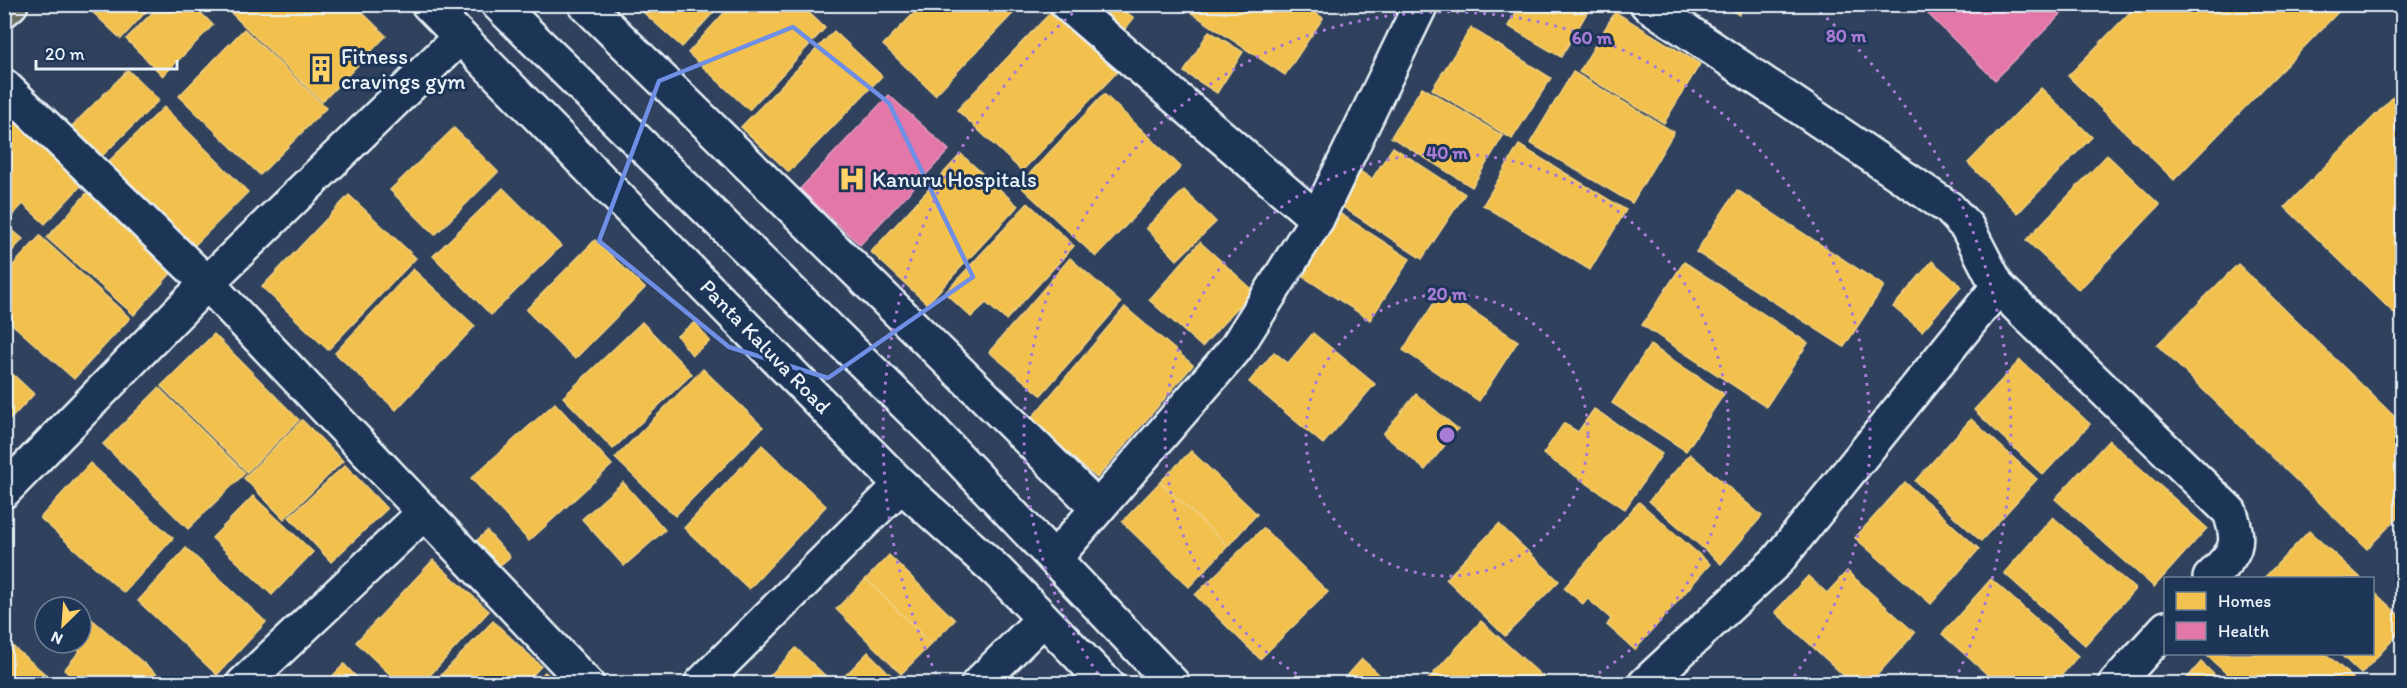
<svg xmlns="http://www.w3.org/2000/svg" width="2407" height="688" font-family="Itim,sans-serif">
<rect width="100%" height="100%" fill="#30415d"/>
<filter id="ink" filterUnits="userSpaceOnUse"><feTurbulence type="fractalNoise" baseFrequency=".0167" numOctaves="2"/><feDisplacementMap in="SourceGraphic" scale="12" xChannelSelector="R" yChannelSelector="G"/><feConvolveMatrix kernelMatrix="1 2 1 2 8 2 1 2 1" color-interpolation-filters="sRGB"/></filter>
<g filter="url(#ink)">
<g fill="#f2c14e" stroke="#efcf81" stroke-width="1.5">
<path d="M84,4h69l-32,35z"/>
<path d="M161,4h31l21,21 -50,51 -37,-37z"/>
<path d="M222,4h132l32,32 -64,66z"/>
<path d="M634,4h87l-39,43z"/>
<path d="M732,4h68l25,24 -76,82 -61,-57z"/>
<path d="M923,4h99l-87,91 -52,-50z"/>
<path d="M1097,4h18l19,14 -16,20 -29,-22z"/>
<path d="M1178,4h124l21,14 -38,57z"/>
<path d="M1521,4h67l3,2 -30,51 -53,-31z"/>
<path d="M1722,4h23l-6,11z"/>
<path d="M2138,4h208l-172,176 -106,-104z"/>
<path d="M1055,8l65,61 -98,102 -65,-61z"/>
<path d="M1615,12l85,52 -36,59 -85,-51z"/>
<path d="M1471,28l80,50 -39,61 -80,-50z"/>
<path d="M244,29l82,79 -66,67 -81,-79z"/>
<path d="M834,31l48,45 -93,96 -48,-45z"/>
<path d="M1209,31l34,21 -26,41 -33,-21z"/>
<path d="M128,70l31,30 -62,61 -30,-30z"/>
<path d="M1573,72l101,60 -42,71 -102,-60z"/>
<path d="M1422,87l81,49 -31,51 -81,-50z"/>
<path d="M2041,88l51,49 -74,76 -50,-50z"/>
<path d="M1104,94l77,73 -85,90 -77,-72z"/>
<path d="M2395,95l7,7v219l-117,-114z"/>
<path d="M164,107l84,85 -60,60 -86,-84z"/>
<path d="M25,113l66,62 -46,49 -22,-20 -11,12 -8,-7v-75z"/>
<path d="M454,128l44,44 -63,63 -45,-45z"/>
<path d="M1519,145l107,65 -36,60 -107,-65z"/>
<path d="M1393,147l72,47 -43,65 -87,-57 22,-33 15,10z"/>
<path d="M961,154l57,52 -91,98 -56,-52z"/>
<path d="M2107,155l53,50 -81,85 -53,-50z"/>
<path d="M93,186l87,77 -46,52 -87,-77z"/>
<path d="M503,188l58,58 -70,69 -58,-59z"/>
<path d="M1184,190l32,32 -39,38 -31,-32z"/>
<path d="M1737,190l147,96 -40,61 -148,-95z"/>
<path d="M349,195l67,63 -88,92 -66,-63z"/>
<path d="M1028,203l46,43 -68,74 -20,-17 -15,14 -26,-24z"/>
<path d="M1339,213l71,46 -40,61 -71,-46z"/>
<path d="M4,223l19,16 -19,21z"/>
<path d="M40,236l90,82 -56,61 -70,-62v-42z"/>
<path d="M595,240l50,48 -70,71 -49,-49z"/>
<path d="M1200,242l53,48 -51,57 -53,-47z"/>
<path d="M1070,258l51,45 -80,92 -52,-43z"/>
<path d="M1932,261l29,25 -39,45 -29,-24z"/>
<path d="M1684,262l124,81 -42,64 -124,-82z"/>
<path d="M2238,264l164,160v89l-35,36 -210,-204z"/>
<path d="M413,269l62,57 -79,84 -61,-57z"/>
<path d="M1442,291l76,50 -39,60 -76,-51z"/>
<path d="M1125,307l68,58 -96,113 -68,-57z"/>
<path d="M642,322l50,52 -79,75 -50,-52z"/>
<path d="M695,322l15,19 -18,14 -15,-19z"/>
<path d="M1313,333l62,51 -52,60 -74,-62 25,-30 14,11z"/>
<path d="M214,334l85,86 -52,52 -86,-86z"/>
<path d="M1650,345l74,49 -38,57 -74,-48z"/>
<path d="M2020,360l70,64 -47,51 -69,-65z"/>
<path d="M4,366l30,28 -30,32z"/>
<path d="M703,369l60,58 -88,89 -60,-58z"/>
<path d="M159,388l86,85 -57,56 -85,-85z"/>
<path d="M1416,394l42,35 -33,41 -42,-36z"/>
<path d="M555,403l57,62 -83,76 -58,-63z"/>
<path d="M1594,409l68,45 -37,55 -82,-55 21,-31 14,9z"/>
<path d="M1971,419l66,60 -56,62 -66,-60z"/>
<path d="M302,420l41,41 -59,58 -40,-41z"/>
<path d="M2109,440l98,88 -53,59 -99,-88z"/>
<path d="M762,445l64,61 -77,83 -65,-61z"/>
<path d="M1191,451l66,63 -29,32 -68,-64z"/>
<path d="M1690,454l72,62 -41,48 -72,-63z"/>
<path d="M90,463l83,75 -49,55 -84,-75z"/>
<path d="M345,465l42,44 -56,53 -42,-45z"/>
<path d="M623,482l42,48 -41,36 -42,-47z"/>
<path d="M1160,482l68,64 -39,41 -67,-65z"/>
<path d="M1905,482l74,67 -48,55 -76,-66z"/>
<path d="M253,496l60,56 -41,43 -60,-57z"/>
<path d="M1639,502l71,62 -75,86 -28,-25 4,-6 -23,-20 -5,5 -19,-16z"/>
<path d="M2053,517l82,72 -50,56 -81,-72z"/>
<path d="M1499,524l60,57 -54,55 -59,-57z"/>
<path d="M1263,528l65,64 -68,67 -65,-64z"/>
<path d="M487,531l23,26 -13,11 -23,-25z"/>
<path d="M2309,531l52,47h-97z"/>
<path d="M186,548l80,74 -49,53 -79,-74z"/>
<path d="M889,555l66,65 -24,24 -65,-65z"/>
<path d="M433,560l56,51 -67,73h-22l-44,-42z"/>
<path d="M1847,571l68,62 -46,51h-16l-78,-72 33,-36 19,17z"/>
<path d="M866,579l65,65 -30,30 -65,-65z"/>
<path d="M1991,579l87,77 -24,28h-56l-56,-50z"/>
<path d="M2372,590l30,28v12l-41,44 -21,-20h32z"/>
<path d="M81,610l86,73 -87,1 -16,-14 16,-19 -10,-8h11z"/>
<path d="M493,621l48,45 -16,18h-77l-8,-8z"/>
<path d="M1481,621l70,63h-127z"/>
<path d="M4,639l53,45h-53z"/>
<path d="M796,648l37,35 -71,1z"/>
<path d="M868,652l32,32h-63z"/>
<path d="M2205,654h121l27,24 -5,6h-110z"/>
<path d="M1362,659l28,25h-50z"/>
<path d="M2201,662l23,22h-42z"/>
<path d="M344,664l19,20h-38z"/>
<path d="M545,672l12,12h-24z"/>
</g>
<g fill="#e377a8" stroke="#e49cc0" stroke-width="1.5">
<path d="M1918,4h153l-76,76z"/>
<path d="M889,95l60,55 -89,95 -60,-56z"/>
</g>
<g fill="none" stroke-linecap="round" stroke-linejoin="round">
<defs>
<g id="minor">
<path d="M428,4l473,481 96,86 110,113"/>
<path d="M498,4l435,427 240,253"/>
<path d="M585,4l512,503"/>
<path d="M1067,4l250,215"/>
<path d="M1647,4l302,204 18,19 31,60 232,225c12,36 5,40 -20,66"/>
<path d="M4,86l203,197 380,401"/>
<path d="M4,491l203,-208 253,-246"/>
<path d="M1055,558l181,-210 81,-129 104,-215"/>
<path d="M243,684l181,-171"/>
<path d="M701,684l200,-199"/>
<path d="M978,684l65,-65"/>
<path d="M1645,684l132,-123 221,-274"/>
<path d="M2115,684l51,-56"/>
</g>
<path id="major" d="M4,10l7,-6"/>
</defs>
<use href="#minor" stroke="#e8f1f8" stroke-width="38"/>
<use href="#major" stroke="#e8f1f8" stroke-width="38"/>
<use href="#minor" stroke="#1d3557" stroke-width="33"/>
<use href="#major" stroke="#6b7165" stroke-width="33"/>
</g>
</g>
<path fill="none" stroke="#6e8fe5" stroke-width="4.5" stroke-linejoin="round" d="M793,27l96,76 84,174 -145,101 -99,-31 -130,-106 60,-160z"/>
<g fill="none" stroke="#a77bd6" stroke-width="3" stroke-dasharray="3 6">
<circle cx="1447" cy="435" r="141"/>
<path d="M1312 683A282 282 0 1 1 1582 683"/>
<path d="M1103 681A423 423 0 1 1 1791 681"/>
<path d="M940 682A564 564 0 0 1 1081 6M1813 6A564 564 0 0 1 1954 682"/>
</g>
<defs>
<symbol id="building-bare" viewBox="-9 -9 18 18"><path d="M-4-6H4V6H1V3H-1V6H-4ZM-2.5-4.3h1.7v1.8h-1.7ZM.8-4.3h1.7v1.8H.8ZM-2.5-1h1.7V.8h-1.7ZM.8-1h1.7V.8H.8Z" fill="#ffd166" stroke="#1d3557" stroke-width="2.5" paint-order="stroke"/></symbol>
<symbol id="hospital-bare" viewBox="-9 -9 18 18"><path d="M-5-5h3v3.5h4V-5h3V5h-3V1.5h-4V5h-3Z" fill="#ffd166" stroke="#1d3557" stroke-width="2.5" paint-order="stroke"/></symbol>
</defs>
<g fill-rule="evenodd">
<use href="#building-bare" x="302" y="50" width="38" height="38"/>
<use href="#hospital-bare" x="833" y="160" width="38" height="38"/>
</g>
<g text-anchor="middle" stroke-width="6" stroke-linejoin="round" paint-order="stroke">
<g font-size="22" fill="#e8f1f8" stroke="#1d3557" text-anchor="start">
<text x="341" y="64">Fitness<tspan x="341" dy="25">cravings gym</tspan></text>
<text x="872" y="187">Kanuru Hospitals</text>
</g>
<g font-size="22" fill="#e8f1f8" stroke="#1d3557">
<text transform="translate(766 346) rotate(46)" y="8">Panta Kaluva Road</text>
</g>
</g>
<circle cx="1447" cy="435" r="9" fill="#a77bd6" stroke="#1d3557" stroke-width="3"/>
<g font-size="18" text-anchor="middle" font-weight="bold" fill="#a77bd6" stroke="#1d3557" stroke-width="6" stroke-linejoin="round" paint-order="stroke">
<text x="1846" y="42">80 m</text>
<text x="1592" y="44">60 m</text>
<text x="1447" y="159">40 m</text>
<text x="1447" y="300">20 m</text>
</g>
<rect width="2407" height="688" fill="none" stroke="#1d3557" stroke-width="24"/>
<rect x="12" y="12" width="2383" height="664" fill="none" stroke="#e8f1f8" stroke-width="2" filter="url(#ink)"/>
<rect x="2164" y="577" width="210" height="78" fill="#1d3557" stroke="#6e8097" stroke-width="1.5"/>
<rect x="2176" y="592" width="30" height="18" fill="#f2c14e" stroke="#6e8097" stroke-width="1.5"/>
<text x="2218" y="607" font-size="18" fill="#e8f1f8">Homes</text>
<rect x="2176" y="622" width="30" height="18" fill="#e377a8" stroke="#6e8097" stroke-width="1.5"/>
<text x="2218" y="637" font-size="18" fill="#e8f1f8">Health</text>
<g transform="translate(63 625) rotate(205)"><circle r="28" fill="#1d3557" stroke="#6e8097" stroke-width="1.5"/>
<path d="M0-4.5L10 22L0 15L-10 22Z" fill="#ffd166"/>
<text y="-9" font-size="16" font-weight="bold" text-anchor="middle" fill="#e8f1f8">N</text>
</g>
<path d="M36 60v9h141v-9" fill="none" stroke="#e8f1f8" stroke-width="3"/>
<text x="45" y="60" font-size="18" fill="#e8f1f8" stroke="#1d3557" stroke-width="4.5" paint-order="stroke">20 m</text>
</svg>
